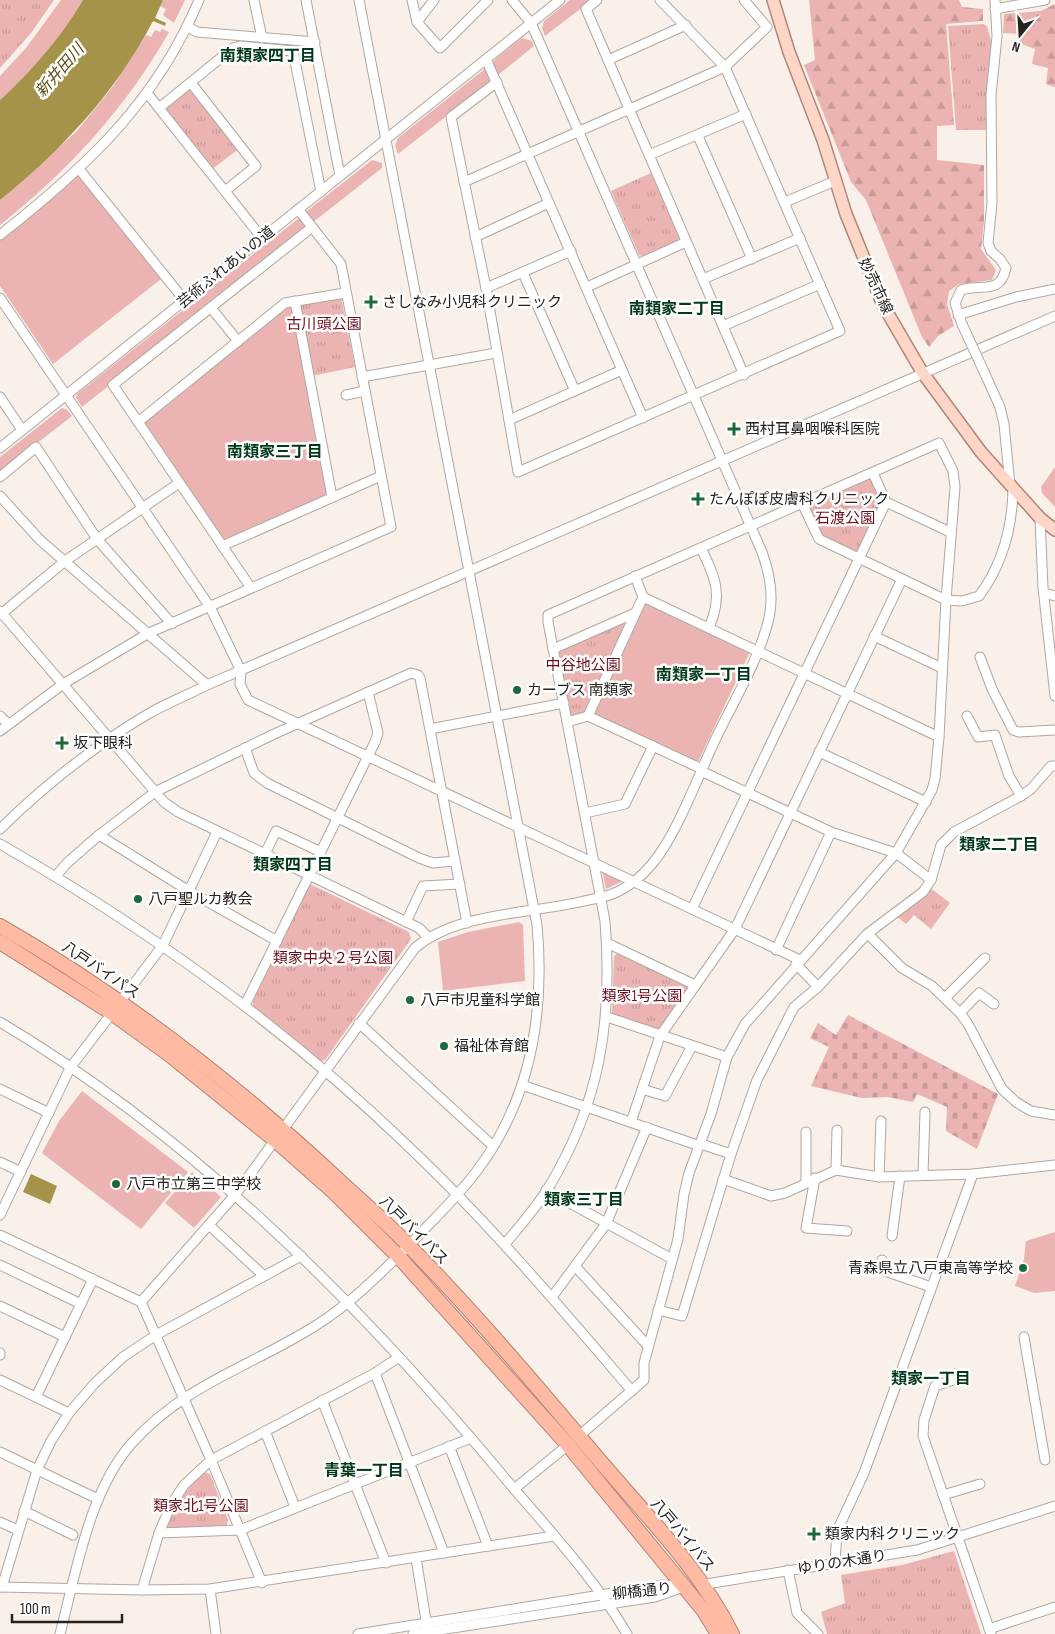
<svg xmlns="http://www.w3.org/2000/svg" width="1055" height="1634" viewBox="0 0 1055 1634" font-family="'Sofia Sans Condensed','Noto Sans JP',sans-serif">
<defs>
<pattern id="forest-firs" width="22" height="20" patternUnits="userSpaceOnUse" patternTransform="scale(1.25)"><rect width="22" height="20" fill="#ebb4b3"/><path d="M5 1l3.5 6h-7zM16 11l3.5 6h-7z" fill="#c99a9a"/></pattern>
<pattern id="cemetery-stones" width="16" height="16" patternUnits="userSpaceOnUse" patternTransform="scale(1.25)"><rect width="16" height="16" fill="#ebb4b3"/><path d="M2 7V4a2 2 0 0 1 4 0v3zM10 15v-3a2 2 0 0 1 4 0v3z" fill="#c99a9a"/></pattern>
<pattern id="park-tufts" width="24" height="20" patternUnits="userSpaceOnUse" patternTransform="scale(1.25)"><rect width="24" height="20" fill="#ebb4b3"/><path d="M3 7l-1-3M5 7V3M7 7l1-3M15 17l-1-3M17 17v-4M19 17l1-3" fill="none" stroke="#c99a9a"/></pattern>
</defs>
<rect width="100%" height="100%" fill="#f9f0ea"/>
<g fill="#ebb4b3">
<path d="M61,0h22c-22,37 -51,71 -83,100v-24l26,-28z"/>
<polygon points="163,0 185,0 174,23 163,15 166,9 160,6"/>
<polygon points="570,0 592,0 545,36 542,28 544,21"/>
<path d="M162,29l7,3 -1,2c-44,76 -99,136 -168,191v-25l77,-69 36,-45 33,-51 5,2 4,-7 5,2z"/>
<polygon points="522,38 532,41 534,46 498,75 493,64 494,60"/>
<polygon points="486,68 492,79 490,82 398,154 395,146 398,138"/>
<polygon points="372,160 382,163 382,168 312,223 305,215 307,211"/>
<polygon points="76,175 80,176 161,279 53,364 0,286 0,239"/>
<polygon points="299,218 306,226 305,230 82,407 76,398 77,394"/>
<polygon points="288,306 292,307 328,493 326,496 224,541 143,424"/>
<polygon points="62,408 66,409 72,416 0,472 0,457"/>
<polygon points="1055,467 1055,507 1042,493 1041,487"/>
<polygon points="645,601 750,652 697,764 592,714"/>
<polygon points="602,870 623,881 606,889"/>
<polygon points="519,922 523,925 525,981 443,991 438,942 468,932"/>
<polygon points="82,1091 188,1172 141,1229 42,1153 59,1121"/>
<polygon points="192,1172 221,1197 194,1228 165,1203"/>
<polygon points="1055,1232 1055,1291 1034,1293 1015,1286 1024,1259 1026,1241"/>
</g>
<g fill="url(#forest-firs)">
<polygon points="809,0 959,0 962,7 983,9 983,21 946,24 954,125 937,126 937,160 984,165 984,222 981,249 996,270 992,280 959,284 949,291 947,304 954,326 938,336 929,347 922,337 866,200 851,182 804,65 815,60"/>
<polygon points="1055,4 1055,87 1046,84 1048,68 1032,64 1035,49 1019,43 1022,34 1003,33 1004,14 1041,11"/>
</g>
<polygon fill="url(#cemetery-stones)" points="848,1015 998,1094 977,1149 946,1131 947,1107 917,1094 913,1102 888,1097 862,1098 811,1086 829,1047 810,1038 818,1023 836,1035"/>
<g fill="url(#park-tufts)">
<polygon points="0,0 54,0 31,33 0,68"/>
<polygon points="983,24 987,26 992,45 988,130 956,130 948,26"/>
<polygon points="190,86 240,148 211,170 162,109"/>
<polygon points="651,173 679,237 678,240 643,256 639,255 611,191"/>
<polygon points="341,297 355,367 312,376 298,307 300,303"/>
<polygon points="869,479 873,480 881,501 859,550 856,551 822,537 809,508 811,504"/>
<polygon points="623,623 627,626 586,713 573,717 570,715 559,653 561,650"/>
<polygon points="310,884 409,932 411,939 325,1060 320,1062 253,1007 253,1001"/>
<polygon points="929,887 950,903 931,929 914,915 906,924 895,915"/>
<polygon points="618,953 686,985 688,990 659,1030 655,1031 612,1015 614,956"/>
<path d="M204,1472l6,2 18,46 -2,7 -56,2 -4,-5c11,-20 21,-36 38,-52z"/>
<polygon points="954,1551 981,1634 827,1634 821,1612 845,1603 841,1575 902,1565"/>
</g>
<g fill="#a59349">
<path d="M83,0h80l-8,18 11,5 -1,3 -12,-5c-37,71 -91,129 -153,179v-100c32,-29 61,-63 83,-100z"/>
<polygon points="31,1174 57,1186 50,1204 23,1192"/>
</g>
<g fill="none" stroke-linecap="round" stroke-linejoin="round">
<defs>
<g id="minor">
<polyline points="254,0 262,38"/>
<polyline points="306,0 340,176"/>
<polyline points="412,0 417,22 440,48 488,0"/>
<polyline points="597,0 586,9 744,375"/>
<polyline points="995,9 1045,0"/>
<polyline points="417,22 434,0"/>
<polyline points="188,27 197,32 315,42"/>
<polyline points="486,59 643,418"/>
<polyline points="608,60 686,25"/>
<polyline points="497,82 451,117 486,288 518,472 840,331 725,67 660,0"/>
<polyline points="191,83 256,166 225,191"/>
<polyline points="147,93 262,238"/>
<polyline points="159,108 233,48 240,46 293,51 321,192"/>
<polyline points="698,136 752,259"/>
<polyline points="649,155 746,114"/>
<polyline points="79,169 185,301"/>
<polyline points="464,182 725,67 767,27 744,0"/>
<polyline points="785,202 835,181"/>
<path d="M0,235c86,-68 156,-132 199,-235"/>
<polyline points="475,237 549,203"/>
<polyline points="523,273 575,391"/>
<polyline points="703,279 800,238"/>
<polyline points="587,287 686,242"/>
<polyline points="486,288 571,251"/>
<polyline points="0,298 210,607 241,671 240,684 248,700 800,960"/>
<polyline points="295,301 332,497"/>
<polyline points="211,308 238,341"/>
<polyline points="958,315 1016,297 1055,289"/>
<path d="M962,324l-7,-21 6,-13c19,-7 39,6 45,-22l-6,-9 -9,-8 -3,-8 4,-40 -1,-108 6,-59 -2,-36"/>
<polyline points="723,326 820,284"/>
<polyline points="985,374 1000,407 1004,424 1010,485"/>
<polyline points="362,377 496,353"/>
<polyline points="346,395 365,391"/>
<polyline points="0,397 22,430"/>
<polyline points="509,420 622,370"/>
<polyline points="138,422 285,303 345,293"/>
<polyline points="0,448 560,0"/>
<polyline points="873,473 886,502 950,532"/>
<polyline points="0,477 36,447 97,539 172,624"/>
<polyline points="0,496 40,540 207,685"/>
<path d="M802,503l17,36 127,61 16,1 17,-5c24,-32 33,-67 34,-106"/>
<polyline points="1040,518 1043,588 1055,696"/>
<polyline points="222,546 381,476"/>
<path d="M701,548c15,31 22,47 8,80"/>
<polyline points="635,576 643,597"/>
<polyline points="251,588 113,385 311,228"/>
<polyline points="1044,593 1055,596"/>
<polyline points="0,611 164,802 178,812 419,928 428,937"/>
<polyline points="0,615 65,561 179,483"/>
<polyline points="874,636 942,668"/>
<polyline points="553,649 635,613"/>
<polyline points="980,657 992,689 1013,730 1019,732 1055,730"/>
<polyline points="0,716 8,724"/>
<polyline points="967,716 978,737 995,735 1009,776 1021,796"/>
<polyline points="567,722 588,716"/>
<polyline points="430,729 564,703"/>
<polyline points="0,731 63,684 149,633 391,527 341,264 298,209"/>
<polyline points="245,748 254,773 267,783 419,858 433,863 455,861"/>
<polyline points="819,752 926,802"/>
<polyline points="702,769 588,716 643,597 939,737"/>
<polyline points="701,771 831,832 896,853 931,880"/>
<polyline points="585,813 625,804 653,746"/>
<path d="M0,829c45,-44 94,-83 148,-115 19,-11 40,-19 59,-29l848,-369"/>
<polyline points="99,835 189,891 277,941"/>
<path d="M0,844c148,85 287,185 410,304 80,76 151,160 222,243"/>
<polyline points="265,854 276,831 321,852"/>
<polyline points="56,876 67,863 99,835 155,792 272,735 411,673 418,675 420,678 467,923"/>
<polyline points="692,909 886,502"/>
<polyline points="406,922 423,886 460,884"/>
<polyline points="872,938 902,968 932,986 960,1013 968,1024 1002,1089 1016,1102 1031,1111 1055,1115"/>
<polyline points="607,943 695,985"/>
<polyline points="776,950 831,832"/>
<polyline points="796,964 818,987"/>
<polyline points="945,998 985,958"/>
<polyline points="120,1002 163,945 217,832"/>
<polyline points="245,1005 375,742 378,733 368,692"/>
<polyline points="960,1013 979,993 994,1004"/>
<polyline points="607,1017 727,1057"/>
<path d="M0,1022c196,117 359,281 504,455 43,51 90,100 123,157"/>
<polyline points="359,1023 493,1146"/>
<polyline points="522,1085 700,1146"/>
<polyline points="0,1089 49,1113"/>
<polyline points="642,1089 665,1096 692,1046"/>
<polyline points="631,1122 660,1036 735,929 902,579"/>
<path d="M284,1128l131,-180c42,-36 116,-34 169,-47 11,-2 23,-4 33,-9 13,-6 26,-17 35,-28 26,-31 47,-91 65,-128 18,-37 43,-79 52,-118 5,-23 1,-44 -7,-66l-223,-511 -8,-18 -19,-23"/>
<polyline points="806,1132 806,1181"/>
<polyline points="701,1144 731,1154"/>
<polyline points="0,1162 21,1172"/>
<polyline points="836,1170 837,1130"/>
<polyline points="923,1175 925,1112"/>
<polyline points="879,1177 881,1121"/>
<polyline points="815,1178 806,1228 847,1231"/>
<polyline points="723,1179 771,1196 785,1193 836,1170 879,1177 973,1174 1055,1165"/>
<polyline points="546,1190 672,1259"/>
<polyline points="0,1215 70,1068 112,1013"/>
<polyline points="209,1225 264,1276"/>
<polyline points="0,1235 141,1302 211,1460 262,1583"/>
<polyline points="892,1236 900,1176"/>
<path d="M505,1244c14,-17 30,-35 42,-54 53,-86 66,-169 58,-269l-57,-299v-7l391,-172 14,28 2,16 -9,113 -7,137 -4,42 -3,11 -36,63 -151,171 -18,33 -16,57 -22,59 -5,21 -6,45 -34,124v17l-65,56"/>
<polyline points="882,1260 885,1271 931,1287"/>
<polyline points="0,1265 81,1304"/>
<polyline points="575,1266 648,1346"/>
<polyline points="552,1297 606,1224 647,1127"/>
<polyline points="141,1302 235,1195 275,1140"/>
<polyline points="0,1306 65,1337"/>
<polyline points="658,1310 682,1316 731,1154 757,1080 794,1007 818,987 867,934 923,892 931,880 941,845 954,832 1021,796 1031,789 1051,766 1055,766"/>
<polyline points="1024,1337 1045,1460"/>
<polyline points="0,1353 0,1355"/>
<polyline points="375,1373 444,1553"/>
<polyline points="956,1374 953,1380 935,1386 924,1420 923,1436 991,1634"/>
<polyline points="0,1380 69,1413"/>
<polyline points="36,1397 93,1279"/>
<polyline points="322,1400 386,1563"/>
<polyline points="265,1431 295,1507"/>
<polyline points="449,1446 488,1546"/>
<polyline points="0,1452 98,1499"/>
<polyline points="514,1489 568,1445"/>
<polyline points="943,1495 980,1484"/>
<polyline points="24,1511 73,1535"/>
<polyline points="0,1522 18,1530"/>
<polyline points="159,1533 240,1530 471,1438"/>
<polyline points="416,1558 427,1627"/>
<polyline points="835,1564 837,1531 864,1473 973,1174"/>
<polyline points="788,1570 797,1613 818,1634"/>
<polyline points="700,1585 917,1550 1055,1506"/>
<polyline points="0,1587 142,1590 210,1589 554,1536"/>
<polyline points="2,1587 37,1470 51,1441 69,1413 95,1383 123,1357 156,1335 301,1256"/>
<polyline points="210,1589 216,1634"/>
<polyline points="142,1590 159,1533 171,1505 184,1485 211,1460 375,1373 399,1357"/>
<polyline points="989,1629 1055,1607"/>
<path d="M60,1634c16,-61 29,-143 72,-191 53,-59 118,-76 183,-117 37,-23 69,-56 100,-87 21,-22 43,-43 61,-67 55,-72 69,-160 61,-247l-178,-925"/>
<polyline points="358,1634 663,1585 687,1587"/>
<polyline points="413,1634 655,1597 681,1588"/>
</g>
<polyline id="major" points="773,0 789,52 823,140 846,214 883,305 922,372 981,452 1040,518 1055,530"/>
<g id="highway">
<path d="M0,926c126,72 239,161 345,260 22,20 44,39 64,60 65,66 126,138 185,208 48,57 105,113 138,180"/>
<polyline points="0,942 112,1013 170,1055 275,1140 335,1193 398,1256 568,1445 704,1611 718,1634"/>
</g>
</defs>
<use href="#minor" stroke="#afa7a1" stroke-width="11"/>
<use href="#major" stroke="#b28575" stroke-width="14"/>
<use href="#highway" stroke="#b28575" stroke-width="16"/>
<use href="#minor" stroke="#fff" stroke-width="9"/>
<use href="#major" stroke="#fed6c8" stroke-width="11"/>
<use href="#highway" stroke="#febaa3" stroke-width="14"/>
<defs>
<polyline id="minor-bridge" points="962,324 985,374"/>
</defs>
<use href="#minor-bridge" stroke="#afa7a1" stroke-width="11" stroke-linecap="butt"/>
<use href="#minor-bridge" stroke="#fff" stroke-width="9"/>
</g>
<g fill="#1b6a3a" stroke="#fff" stroke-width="2">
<path d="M368.5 294.5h5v5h5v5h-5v5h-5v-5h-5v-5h5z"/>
<path d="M731.5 421.5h5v5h5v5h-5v5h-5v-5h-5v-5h5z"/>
<path d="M695.5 491.5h5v5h5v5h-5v5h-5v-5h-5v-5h5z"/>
<circle cx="517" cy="690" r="5"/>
<path d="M59.5 735.5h5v5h5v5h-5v5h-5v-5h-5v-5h5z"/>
<circle cx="138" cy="899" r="5"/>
<circle cx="410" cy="1000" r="5"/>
<circle cx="444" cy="1046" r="5"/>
<circle cx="116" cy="1184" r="5"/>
<circle cx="1023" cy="1268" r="5"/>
<path d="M811.5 1526.5h5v5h5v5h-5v5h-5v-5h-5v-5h5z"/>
</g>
<g text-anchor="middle" stroke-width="5" stroke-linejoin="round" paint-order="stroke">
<g font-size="15" fill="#252220" stroke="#fff">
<text transform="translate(226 267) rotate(-39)" y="5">芸術ふれあいの道</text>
<text transform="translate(876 286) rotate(65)" y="5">妙売市線</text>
<text transform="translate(101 970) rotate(34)" y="5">八戸バイパス</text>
<text transform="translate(414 1230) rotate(45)" y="5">八戸バイパス</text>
<text transform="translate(683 1535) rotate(50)" y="5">八戸バイパス</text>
<text transform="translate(842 1562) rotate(-9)" y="5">ゆりの木通り</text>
<text transform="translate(642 1591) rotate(-6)" y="5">柳橋通り</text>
</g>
<g font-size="15" fill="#252220" stroke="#fff" text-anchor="start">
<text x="382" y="307">さしなみ小児科クリニック</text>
<text x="745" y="434">西村耳鼻咽喉科医院</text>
<text x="709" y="504">たんぽぽ皮膚科クリニック</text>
<text x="527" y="695">カーブス 南類家</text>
<text x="73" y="748">坂下眼科</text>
<text x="148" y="904">八戸聖ルカ教会</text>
<text x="420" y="1005">八戸市児童科学館</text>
<text x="454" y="1051">福祉体育館</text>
<text x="126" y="1189">八戸市立第三中学校</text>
<text x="1013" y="1273" text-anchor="end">青森県立八戸東高等学校</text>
<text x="825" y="1539">類家内科クリニック</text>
</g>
<g font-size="15" fill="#6d0d1b" stroke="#fff">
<text x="324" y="329">古川頭公園</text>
<text x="845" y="523">石渡公園</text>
<text x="583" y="670">中谷地公園</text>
<text x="333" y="963">類家中央２号公園</text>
<text x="642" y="1001">類家1号公園</text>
<text x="201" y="1511">類家北1号公園</text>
</g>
<g font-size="16" font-weight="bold" fill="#003a1a" stroke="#fff">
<text x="268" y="61">南類家四丁目</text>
<text x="677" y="314">南類家二丁目</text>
<text x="275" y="457">南類家三丁目</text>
<text x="704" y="680">南類家一丁目</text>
<text x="999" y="850">類家二丁目</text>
<text x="293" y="870">類家四丁目</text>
<text x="584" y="1205">類家三丁目</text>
<text x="931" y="1384">類家一丁目</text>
<text x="364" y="1476">青葉一丁目</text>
</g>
<g font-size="16" font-style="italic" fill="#5c4e15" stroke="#fff">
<text transform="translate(59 70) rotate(-49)" y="6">新井田川</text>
</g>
</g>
<g transform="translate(1020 35) rotate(198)" stroke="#ffffff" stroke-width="4" paint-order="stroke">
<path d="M0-4L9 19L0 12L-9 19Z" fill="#252220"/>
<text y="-8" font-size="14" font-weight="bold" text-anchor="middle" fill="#252220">N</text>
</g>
<path d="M12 1614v8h110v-8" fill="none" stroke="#252220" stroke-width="2.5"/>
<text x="20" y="1614" font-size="15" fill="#252220" stroke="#ffffff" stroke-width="4" paint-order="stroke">100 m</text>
</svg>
